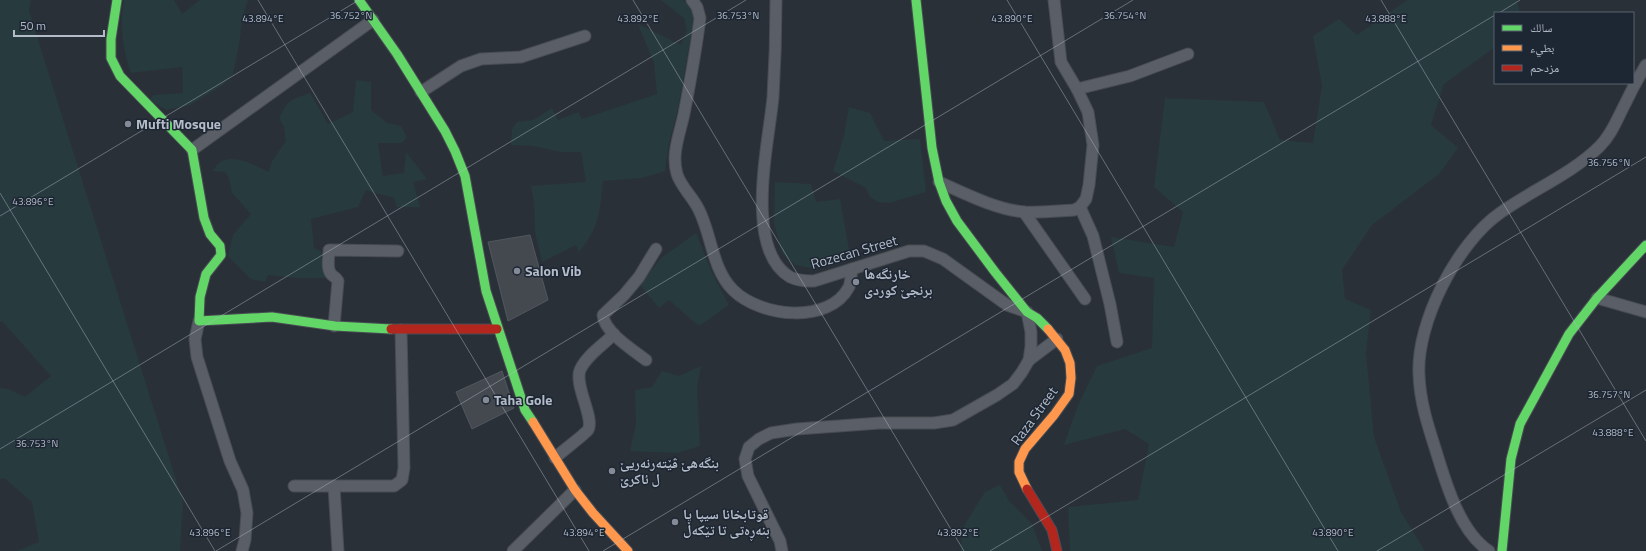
<svg xmlns="http://www.w3.org/2000/svg" width="1646" height="551" viewBox="0 0 1646 551" font-family="'Titillium Web','Noto Naskh Arabic',sans-serif">
<rect width="100%" height="100%" fill="#2a3038"/>
<g fill="#273a3e">
<polygon points="0,0 31,0 29,11 183,502 180,551 17,551 39,542 32,502 4,478 0,479 0,388 8,389 25,397 51,376 2,321 0,322"/>
<path d="M124,0h50l8,14 18,-14h48l-6,18 -2,21 -7,35 -10,11 -33,20 -24,5 -16,-10 3,-5 30,-2 -1,-26 -51,6c-8,-24 -12,-48 -7,-73z"/>
<path d="M661,0h22l7,6 4,12 -16,91 -9,34 -4,28 -23,7 -39,3c-3,30 -4,47 -24,71l-3,-7 -34,17 -7,-30 -1,-30 -3,-16 55,-4 -5,-30h-20l-28,-6 -22,-1 1,-16 5,-7 16,-2 19,-12 6,12 20,-8 4,7 75,-25 -3,-31 -16,-39 43,21 6,-15 -3,-12z"/>
<polygon points="1407,0 1517,0 1520,13 1495,13 1495,47 1444,84 1431,125 1458,148 1439,174 1372,225 1342,270 1345,299 1371,310 1366,352 1374,437 1401,512 1425,551 1070,551 1068,507 1138,500 1149,444 1125,429 1064,445 1078,405 1097,366 1152,348 1154,278 1119,273 1111,237 1174,247 1183,212 1154,187 1165,98 1264,102 1280,140 1313,143 1322,86 1313,36 1339,19 1357,35"/>
<path d="M356,80l15,2v28l16,13 14,3 6,12 -6,5h-23l5,33 21,-3 2,-21 21,27 -14,3 7,25h-23l-3,-9 -28,-8 -8,17 -47,12 3,29 7,3 1,7 4,2 -1,18h-29l-28,-3 -3,7 -14,-3 -23,-23 5,-21 18,-21 -19,-21 -3,-15 -4,-6 -12,-1c11,-23 39,-7 56,1l3,-11 14,-20 -2,-14 -5,-9c9,-19 13,-19 31,-25l18,31 25,-12z"/>
<polygon points="849,107 870,113 884,141 920,139 926,192 889,203 878,202 870,197 866,188 833,171 844,136"/>
<polygon points="775,182 811,184 816,202 840,199 850,255 811,268 795,265 782,252 774,223"/>
<polygon points="696,233 713,275 729,305 699,326 669,300 659,308 640,285 661,258"/>
<polygon points="701,366 697,388 700,446 677,453 630,451 636,423 635,390 652,387 662,371 679,376"/>
<polygon points="1000,485 1009,501 1032,524 1042,551 961,551 962,529 985,492"/>
</g>
<g fill="#444950" stroke="#52575f">
<polygon points="530,235 548,300 508,321 488,242"/>
<polygon points="502,371 514,408 472,429 456,392"/>
</g>
<g fill="none" stroke-linecap="round" stroke-linejoin="round">
<defs>
<g id="street">
<path d="M692,0l5,7 3,11c-4,32 -10,65 -16,96 -4,19 -13,40 -7,60 4,13 16,23 22,36 13,26 13,59 34,80 27,27 96,35 116,-3 2,-5 2,-13 3,-18"/>
<path d="M776,0c0,32 -1,65 -3,97 -4,45 -30,152 17,180 8,4 16,4 24,4l95,-30h15l19,8 64,46 20,7 4,20v14l-2,14 -7,12 -9,12 -16,11 -44,25 -19,3h-54l-83,6 -26,4 -12,6 -10,8 -4,12 3,17 32,65 2,10"/>
<polyline points="1077,89 1130,76 1188,54"/>
<polyline points="421,92 461,66 481,59 521,57 585,36"/>
<polyline points="192,150 373,20"/>
<path d="M939,182c27,12 56,27 85,30 17,1 34,-1 50,-2l6,-3 6,-8 3,-14 4,-40 -5,-33 -11,-23 -16,-27 -7,-62"/>
<polyline points="1080,207 1093,236 1110,304 1117,342"/>
<polyline points="1024,212 1085,299"/>
<polyline points="1597,298 1646,312"/>
<polyline points="199,321 195,339 197,357 230,461 243,490 247,513 245,540 242,551"/>
<path d="M334,326l4,-45c-2,-4 -3,-3 -6,-6 -6,-5 -3,-18 -3,-25l69,1"/>
<path d="M646,360c-13,-10 -42,-28 -43,-45l21,-20 15,-18 17,-28"/>
<polyline points="1029,360 1057,339"/>
<path d="M555,458c6,-6 29,-23 33,-28 7,-12 -14,-44 -8,-60 6,-14 23,-25 34,-36"/>
<polyline points="294,486 394,486 402,480 404,468 401,330"/>
<polyline points="334,486 338,551"/>
<polyline points="513,551 575,490"/>
<path d="M1489,551c-29,-19 -43,-67 -53,-100 -8,-25 -16,-49 -17,-76 -3,-52 38,-132 81,-162 32,-23 72,-39 100,-67 12,-12 17,-27 25,-42 6,-13 13,-26 21,-39"/>
</g>
<g id="fast">
<polyline points="117,0 111,39 111,58 120,76 192,150 204,218 210,234 220,246 221,255 206,274 200,297 199,321 272,317 335,326 391,329"/>
<polyline points="359,0 397,54 445,131 455,151 465,176 486,291 525,410 533,422"/>
<polyline points="916,0 932,148 939,182 946,201 957,221 995,272 1027,312 1037,318 1048,329"/>
<polyline points="1502,551 1511,459 1520,424 1569,334 1597,298 1646,245"/>
</g>
<g id="slow">
<polyline points="533,422 575,490 593,513 628,551"/>
<polyline points="1027,489 1019,472 1019,462 1025,449 1054,415 1069,394 1071,378 1070,363 1065,350 1048,329"/>
</g>
<g id="jam">
<polyline points="391,329 497,329"/>
<polyline points="1027,489 1052,530 1057,551"/>
</g>
</defs>
<use href="#street" stroke="#484c53" stroke-width="13"/>
<use href="#fast" stroke="#484c53" stroke-width="11"/>
<use href="#slow" stroke="#484c53" stroke-width="11"/>
<use href="#jam" stroke="#484c53" stroke-width="11"/>
<use href="#street" stroke="#5a5e66" stroke-width="11"/>
<use href="#fast" stroke="#63d668" stroke-width="9"/>
<use href="#slow" stroke="#ff974d" stroke-width="9"/>
<use href="#jam" stroke="#b3261e" stroke-width="9"/>
</g>
<path fill="none" stroke="#b4bcc9" stroke-width="1" stroke-opacity="0.45" d="M258,0l331,551M633,0l331,551M1007,0l331,551M1381,0l265,441M1499,13l21,-13M0,193l215,358M0,216l359,-216M0,449l746,-449M216,551l917,-551M603,551l892,-536M990,551l656,-394M1377,551l269,-161"/>
<g fill="#848b96" stroke="#1d2633" stroke-width="1.5">
<circle cx="128" cy="124" r="4"/>
<circle cx="517" cy="271" r="4"/>
<circle cx="856" cy="282" r="4"/>
<circle cx="486" cy="400" r="4"/>
<circle cx="612" cy="471" r="4"/>
<circle cx="675" cy="522" r="4"/>
</g>
<g text-anchor="middle" stroke-width="3" stroke-linejoin="round" paint-order="stroke">
<g font-size="14" font-weight="bold" fill="#b4bcc9" stroke="#1d2633" text-anchor="start">
<text x="136" y="129">Mufti Mosque</text>
<text x="525" y="276">Salon Vib</text>
<text x="864" y="279">خارنگەها<tspan x="864" dy="16">برنجێ کوردی</tspan></text>
<text x="494" y="405">Taha Gole</text>
<text x="620" y="468">بنگەهێ ڤێتەرنەریێ<tspan x="620" dy="16">ل ئاکرێ</tspan></text>
<text x="683" y="519">قوتابخانا سیپا یا<tspan x="683" dy="16">بنەڕەتی تا تێکەڵ</tspan></text>
</g>
<g font-size="14" fill="#b4bcc9" stroke="#1d2633">
<text transform="translate(854 252) rotate(-16)" y="5">Rozecan Street</text>
<text transform="translate(1034 416) rotate(-54)" y="5">Raza Street</text>
</g>
</g>
<g font-size="10" text-anchor="middle" fill="#b4bcc9" stroke="#1d2633" stroke-width="3" stroke-linejoin="round" paint-order="stroke">
<text x="351" y="19">36.752°N</text>
<text x="738" y="19">36.753°N</text>
<text x="1125" y="19">36.754°N</text>
<text x="1386" y="22">43.888°E</text>
<text x="638" y="22">43.892°E</text>
<text x="1012" y="22">43.890°E</text>
<text x="263" y="22">43.894°E</text>
<text x="1609" y="166">36.756°N</text>
<text x="33" y="205">43.896°E</text>
<text x="1609" y="398">36.757°N</text>
<text x="1613" y="436">43.888°E</text>
<text x="37" y="447">36.753°N</text>
<text x="210" y="536">43.896°E</text>
<text x="584" y="536">43.894°E</text>
<text x="958" y="536">43.892°E</text>
<text x="1333" y="536">43.890°E</text>
</g>
<rect x="1494" y="12" width="140" height="72" fill="#1d2633" stroke="#59626f"/>
<rect x="1502" y="25" width="20" height="6" fill="#63d668" stroke="#59626f"/>
<text x="1530" y="32" font-size="12" fill="#b4bcc9">سالك</text>
<rect x="1502" y="45" width="20" height="6" fill="#ff974d" stroke="#59626f"/>
<text x="1530" y="52" font-size="12" fill="#b4bcc9">بطيء</text>
<rect x="1502" y="65" width="20" height="6" fill="#b3261e" stroke="#59626f"/>
<text x="1530" y="72" font-size="12" fill="#b4bcc9">مزدحم</text>
<path d="M14 30v6h90v-6" fill="none" stroke="#b4bcc9" stroke-width="2"/>
<text x="20" y="30" font-size="12" fill="#b4bcc9" stroke="#1d2633" stroke-width="3" paint-order="stroke">50 m</text>
</svg>
